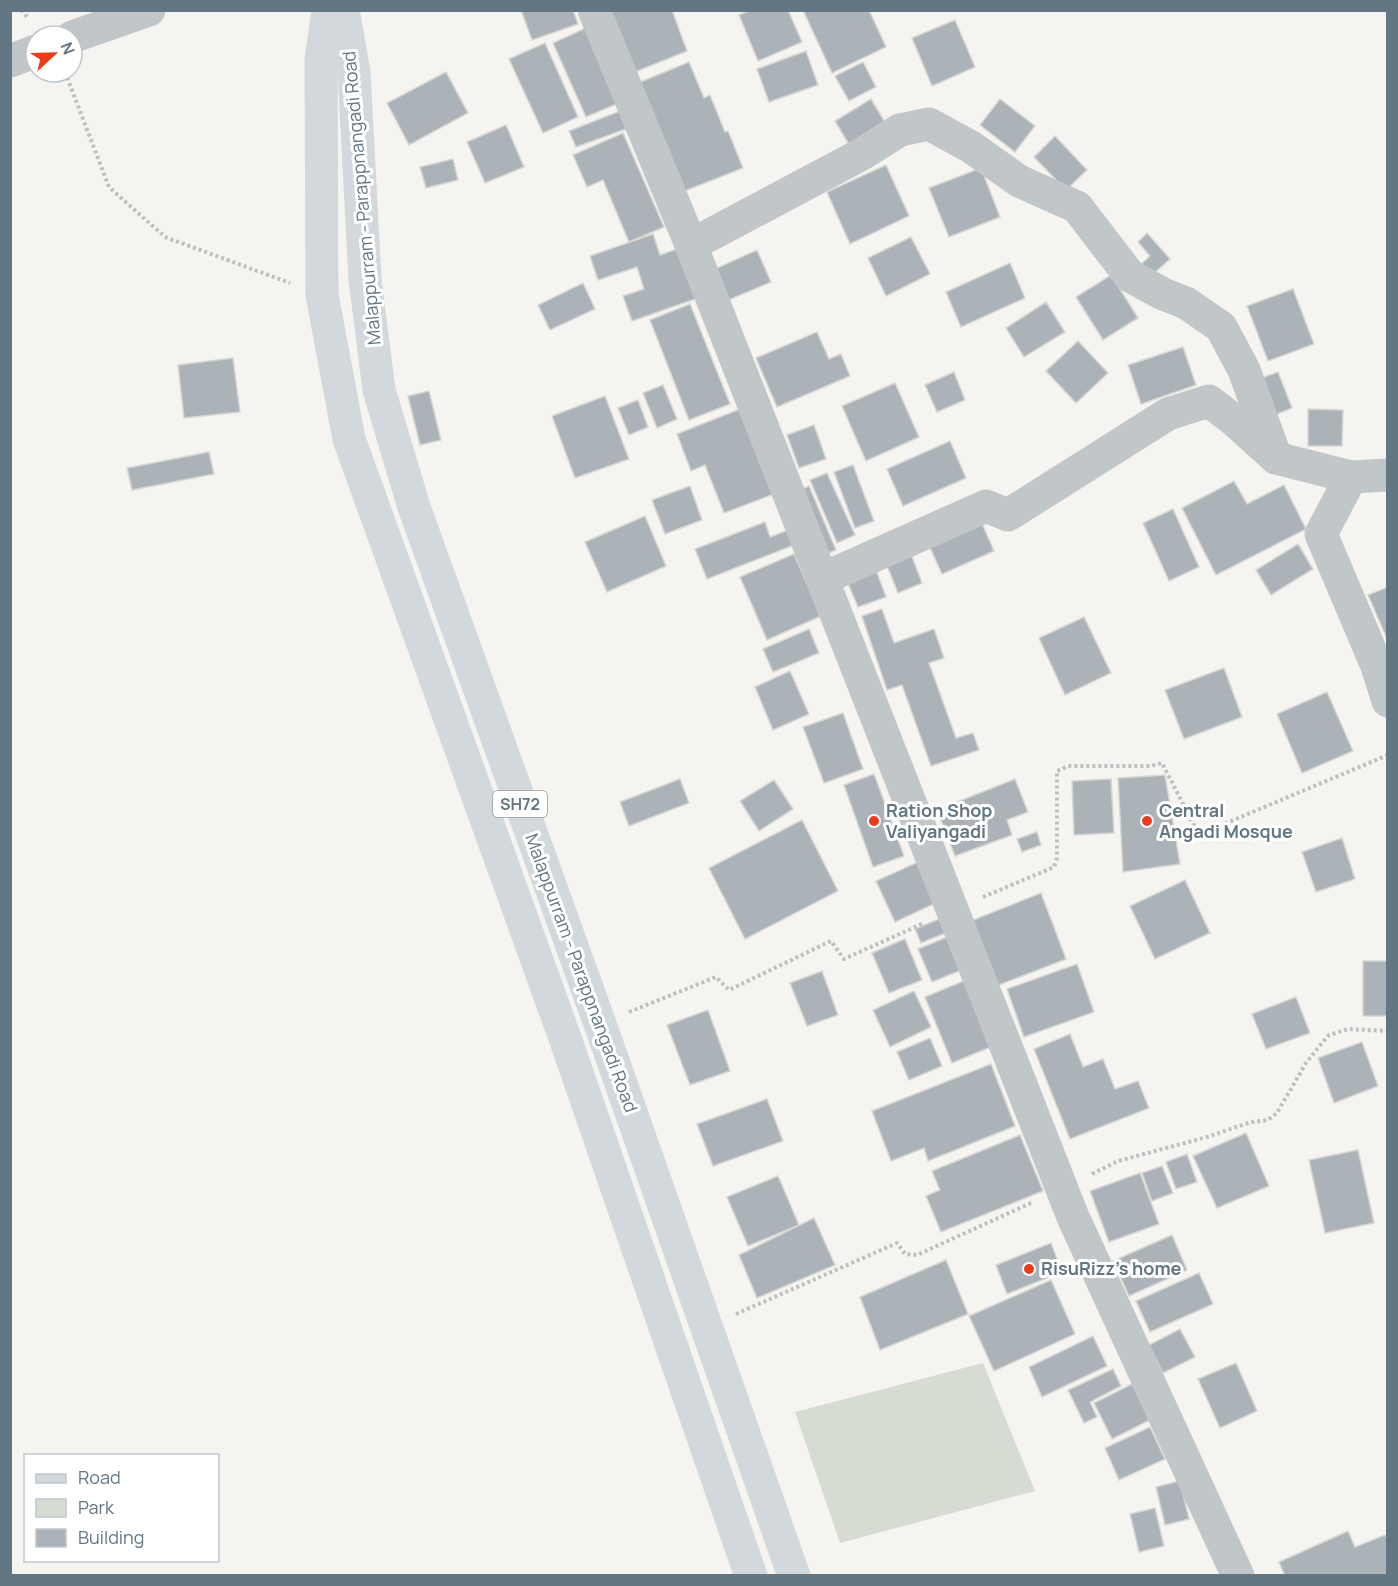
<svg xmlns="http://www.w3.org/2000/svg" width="1398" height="1586" viewBox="0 0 1398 1586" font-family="Manrope,sans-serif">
<rect width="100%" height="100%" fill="#f5f4f0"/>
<polygon fill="#d6dcd1" points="983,1363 1035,1491 840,1543 795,1412"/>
<g fill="#abb3b8" stroke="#d6d6d3" stroke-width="1.5">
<polygon points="521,10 573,10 578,24 532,40"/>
<polygon points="609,10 672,10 687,51 635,72"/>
<polygon points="751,10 788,10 802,42 758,61 739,15"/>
<polygon points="803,10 869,10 886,47 832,73"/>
<polygon points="955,20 975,67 932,86 912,38"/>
<polygon points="588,27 621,102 586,117 553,43"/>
<polygon points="545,43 578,117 543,133 509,59"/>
<polygon points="806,51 818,85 769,102 757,69"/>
<polygon points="689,62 704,98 710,95 725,132 728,131 743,168 682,192 638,83"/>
<polygon points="863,62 876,87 849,101 835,76"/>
<polygon points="446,72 468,113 409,145 387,103"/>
<polygon points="871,99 890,131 854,153 835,121"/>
<polygon points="1000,99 1035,126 1015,152 980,125"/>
<polygon points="620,111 626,129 576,147 569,131"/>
<polygon points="506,125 524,167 485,183 467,142"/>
<polygon points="623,133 664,227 629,242 603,180 587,187 573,155"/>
<polygon points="1055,136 1087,170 1066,190 1034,157"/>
<polygon points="453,159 458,180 426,188 420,167"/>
<polygon points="886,165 909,216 850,244 827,192"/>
<polygon points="981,168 1000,217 949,237 929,188"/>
<polygon points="1147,233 1170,259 1143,283 1133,272 1150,256 1138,242"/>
<polygon points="653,234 660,255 680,248 698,298 632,321 623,296 644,289 637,267 598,280 590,256"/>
<polygon points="911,237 930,274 886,296 868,258"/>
<polygon points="757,250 771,282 726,301 713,270"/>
<polygon points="1010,263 1025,298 961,327 946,292"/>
<polygon points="1111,275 1138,318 1103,340 1076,297"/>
<polygon points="583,283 595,309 550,330 538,305"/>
<polygon points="1293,289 1314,344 1268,361 1247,306"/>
<polygon points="1046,302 1065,332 1024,357 1006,328"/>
<polygon points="690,304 730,404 689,420 650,320"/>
<polygon points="817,332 829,359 841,354 850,376 777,407 756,358"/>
<polygon points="1078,341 1108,373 1076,403 1046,371"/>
<polygon points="1183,347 1196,385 1141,404 1128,365"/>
<polygon points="233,358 240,412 184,418 178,365"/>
<polygon points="954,372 965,400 937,412 925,385"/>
<polygon points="1278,372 1292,408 1267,418 1253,381"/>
<polygon points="895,383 919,437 866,461 842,406"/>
<polygon points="663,385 677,419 657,428 643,393"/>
<polygon points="429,391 441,440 420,445 408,396"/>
<polygon points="605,396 629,459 575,478 552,416"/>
<polygon points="638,400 648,427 629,435 618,408"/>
<polygon points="740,409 774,494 724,513 705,465 691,471 677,434"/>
<polygon points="1308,409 1343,410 1342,446 1308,446"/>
<polygon points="814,425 826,459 799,468 787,435"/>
<polygon points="950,441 966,478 903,506 887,469"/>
<polygon points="209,452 214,474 132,490 127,468"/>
<polygon points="853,465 874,521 855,528 834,472"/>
<polygon points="827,473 855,535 837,543 810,480"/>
<polygon points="1234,481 1247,504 1284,485 1306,529 1216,575 1182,508"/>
<polygon points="690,486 702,520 665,534 652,500"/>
<polygon points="809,486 836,550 818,557 791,494"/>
<polygon points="1173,509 1199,567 1169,581 1143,523"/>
<polygon points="645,516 666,566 607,592 585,542"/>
<polygon points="980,519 994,551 942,574 928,543"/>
<polygon points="765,522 770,537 788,530 794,545 707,579 695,549"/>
<polygon points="1298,544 1313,569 1271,595 1256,570"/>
<polygon points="794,554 821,616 767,640 740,577"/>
<polygon points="911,554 922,583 898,593 886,563"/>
<polygon points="876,570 886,597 858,607 847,581"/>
<polygon points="1388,587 1388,641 1368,595"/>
<polygon points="882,609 894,643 934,629 944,658 929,663 956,738 973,733 979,750 931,766 902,685 887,690 862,616"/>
<polygon points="1084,617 1111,673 1065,695 1039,638"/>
<polygon points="809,629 819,653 773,672 763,649"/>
<polygon points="1224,668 1242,717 1184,739 1165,690"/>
<polygon points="790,671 809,714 773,730 755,687"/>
<polygon points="1327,692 1353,751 1302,773 1277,714"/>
<polygon points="843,713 863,769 824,783 803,727"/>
<polygon points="874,774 904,856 873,867 844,785"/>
<polygon points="1165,775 1180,864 1123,872 1118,778"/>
<polygon points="680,779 689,803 629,826 620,802"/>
<polygon points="1015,779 1028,812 1007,820 1012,835 955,856 937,810"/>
<polygon points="1111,779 1114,833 1074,835 1072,781"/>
<polygon points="774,780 793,809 759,831 740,801"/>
<polygon points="802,820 838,891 745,939 709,868"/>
<polygon points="1037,832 1041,845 1022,852 1017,839"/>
<polygon points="1342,838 1355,879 1316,892 1302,852"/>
<polygon points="918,862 936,903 895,922 876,881"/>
<polygon points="1185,880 1210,933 1155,959 1130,906"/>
<polygon points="1041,893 1066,959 991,988 966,923"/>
<polygon points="944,917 950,931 921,943 915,929"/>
<polygon points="952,935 966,968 932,982 918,949"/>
<polygon points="905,939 922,980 889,993 872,953"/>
<rect x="1363" y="961" width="25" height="55"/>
<polygon points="1077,964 1094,1012 1024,1037 1007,989"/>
<polygon points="822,971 838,1015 807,1026 790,983"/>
<polygon points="966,980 993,1046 952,1063 925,997"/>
<polygon points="914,991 931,1027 890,1047 873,1010"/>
<polygon points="1296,997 1310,1033 1266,1049 1252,1014"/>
<polygon points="708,1010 730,1071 690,1085 667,1025"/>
<polygon points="1070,1034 1083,1067 1103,1059 1115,1089 1138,1081 1149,1108 1070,1139 1034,1049"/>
<polygon points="930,1038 942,1066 909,1080 897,1052"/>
<polygon points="1362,1042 1378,1086 1334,1103 1318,1058"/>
<polygon points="991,1064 1015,1126 928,1161 924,1148 891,1161 872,1111"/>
<polygon points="767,1099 783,1141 713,1166 697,1124"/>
<polygon points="1246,1133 1269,1186 1217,1208 1193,1156"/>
<polygon points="1020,1135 1043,1191 941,1232 926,1196 940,1190 932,1171"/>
<polygon points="1358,1150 1374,1223 1325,1233 1309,1160"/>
<polygon points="1187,1154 1197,1182 1176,1189 1166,1162"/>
<polygon points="1162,1166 1173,1193 1152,1201 1142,1173"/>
<polygon points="1140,1173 1159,1224 1109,1242 1090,1191"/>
<polygon points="778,1176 799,1225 748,1246 727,1197"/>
<polygon points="814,1218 835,1265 757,1298 739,1255"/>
<polygon points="1172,1235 1187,1270 1129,1296 1113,1261"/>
<polygon points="1051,1243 1062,1272 1007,1294 996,1265"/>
<polygon points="946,1260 968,1314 880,1350 860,1297"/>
<polygon points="1199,1273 1213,1304 1150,1332 1136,1301"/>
<polygon points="1051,1280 1075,1334 994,1371 969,1316"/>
<polygon points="1180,1329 1195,1357 1163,1373 1149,1345"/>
<polygon points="1093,1336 1107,1366 1042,1397 1029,1367"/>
<polygon points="1236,1363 1257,1411 1220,1428 1198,1379"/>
<polygon points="1113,1369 1121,1386 1090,1402 1097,1417 1084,1423 1068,1390"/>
<polygon points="1132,1384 1150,1420 1112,1439 1094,1403"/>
<polygon points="1150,1427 1165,1459 1119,1480 1105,1448"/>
<polygon points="1180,1481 1189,1519 1165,1525 1156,1487"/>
<polygon points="1155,1508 1164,1546 1139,1552 1130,1514"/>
<polygon points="1348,1531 1355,1547 1385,1535 1388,1541 1388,1576 1285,1576 1279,1562"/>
</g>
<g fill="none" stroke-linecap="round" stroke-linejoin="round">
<g stroke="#bdbfc1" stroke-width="4" stroke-dasharray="3 3" stroke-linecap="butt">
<polyline points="21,10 29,19"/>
<polyline points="65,72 109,187 165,237 290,283"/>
<polyline points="983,897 1054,867 1057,858 1057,771 1068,766 1151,766 1162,763 1196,829 1217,827 1388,755"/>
<polyline points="629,1012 716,977 729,990 831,941 844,959 924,923"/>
<polyline points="1092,1174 1118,1161 1207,1137 1251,1122 1268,1120 1277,1113 1306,1063 1322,1043 1329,1035 1348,1029 1388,1031"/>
<polyline points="736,1314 897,1243 905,1254 917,1255 1033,1202"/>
</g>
<g stroke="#c1c6c8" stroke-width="33">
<polyline points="594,10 691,245 1073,1217 1238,1576"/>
<polyline points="691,245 862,154 900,130 929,124 971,147 1019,181 1077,207 1130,276 1163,294 1186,303 1221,327 1244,370 1276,458"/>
<polyline points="1351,477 1321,534 1377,666 1388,701"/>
<polyline points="822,579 986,506 1008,515 1168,414 1209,401 1235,421 1276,458 1351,477 1388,475"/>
</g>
<g stroke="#c1c6c8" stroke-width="33">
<polyline points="72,37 149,10"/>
<polyline points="10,61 36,51"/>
</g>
<g stroke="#d2d8dc" stroke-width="33">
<polyline points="328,10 321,60 322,295 349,439 565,1038 751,1576"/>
<polyline points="343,10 354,72 365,279 379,390 414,507 600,1024 794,1576"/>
</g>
</g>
<g fill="#eb3c1a" stroke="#fff" stroke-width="2">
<circle cx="874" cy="821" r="6"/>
<circle cx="1147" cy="821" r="6"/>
<circle cx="1029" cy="1269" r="6"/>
</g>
<g text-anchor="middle" stroke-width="6" stroke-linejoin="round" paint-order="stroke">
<rect fill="#fff" stroke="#919fa8" stroke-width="1.5" x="493" y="791" width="54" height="26" rx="4.5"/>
<g font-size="16" font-weight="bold" fill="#627683">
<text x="520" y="810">SH72</text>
</g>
<g font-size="18" fill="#627683" stroke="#fff">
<text transform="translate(362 198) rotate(-95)" y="6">Malappurram - Parappnangadi Road</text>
<text transform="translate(581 973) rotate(70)" y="6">Malappurram - Parappnangadi Road</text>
</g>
<g font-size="18" font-weight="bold" fill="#627683" stroke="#fff" text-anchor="start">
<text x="886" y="817">Ration Shop<tspan x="886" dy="21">Valiyangadi</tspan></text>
<text x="1159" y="817">Central<tspan x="1159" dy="21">Angadi Mosque</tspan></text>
<text x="1041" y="1275">RisuRizz's home</text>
</g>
</g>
<rect width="1398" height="1586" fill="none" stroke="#627683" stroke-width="24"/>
<rect x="24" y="1454" width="195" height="108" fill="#ffffff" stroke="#c0c8cd" stroke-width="1.5"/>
<rect x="36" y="1474" width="30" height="9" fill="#d2d8dc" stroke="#c0c8cd" stroke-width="1.5"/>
<text x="78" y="1484" font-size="18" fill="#627683">Road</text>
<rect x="36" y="1499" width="30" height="18" fill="#d6dcd1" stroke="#c0c8cd" stroke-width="1.5"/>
<text x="78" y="1514" font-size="18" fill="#627683">Park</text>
<rect x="36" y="1529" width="30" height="18" fill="#abb3b8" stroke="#c0c8cd" stroke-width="1.5"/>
<text x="78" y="1544" font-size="18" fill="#627683">Building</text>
<g transform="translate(54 54) rotate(68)"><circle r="28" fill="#ffffff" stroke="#c0c8cd" stroke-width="1.5"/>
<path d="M0-4.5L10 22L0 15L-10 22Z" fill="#eb3c1a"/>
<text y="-9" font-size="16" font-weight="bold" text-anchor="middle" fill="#627683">N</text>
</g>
</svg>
